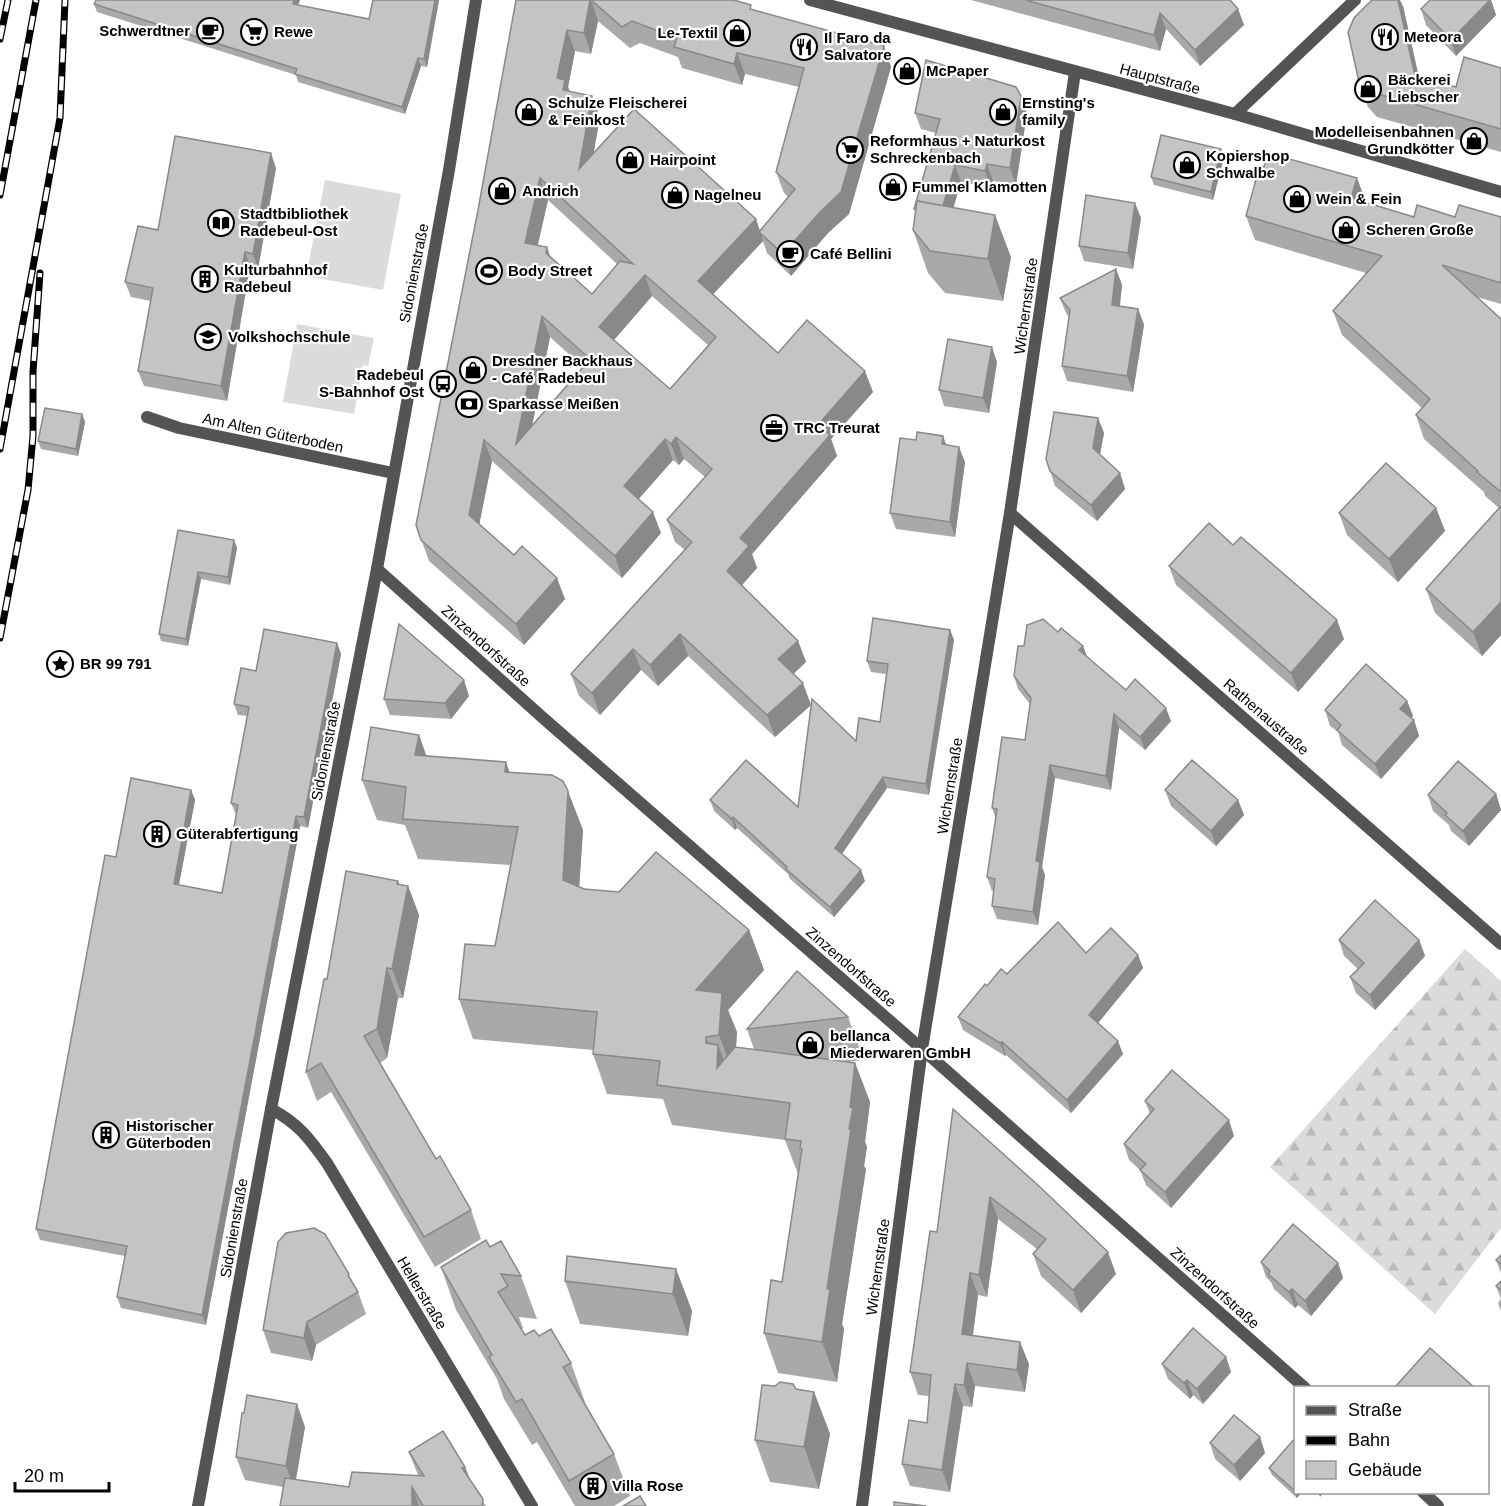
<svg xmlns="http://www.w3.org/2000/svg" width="1501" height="1506" viewBox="0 0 1501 1506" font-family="Helvetica,sans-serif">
<defs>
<pattern id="forest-firs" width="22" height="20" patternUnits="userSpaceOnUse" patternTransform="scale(1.5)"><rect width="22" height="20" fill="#dbdbdb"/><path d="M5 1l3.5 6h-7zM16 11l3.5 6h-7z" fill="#bababa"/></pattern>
</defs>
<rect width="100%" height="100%" fill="#fff"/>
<g fill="#dbdbdb">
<polygon points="325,180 401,194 383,290 306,276"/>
<polygon points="297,324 374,338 368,366 363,365 354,414 283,402"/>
</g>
<polygon fill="url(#forest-firs)" points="1465,949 1501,981 1501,1228 1435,1314 1270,1167"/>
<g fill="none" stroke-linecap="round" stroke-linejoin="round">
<g stroke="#545454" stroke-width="12">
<polyline points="810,0 1235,114 1501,192"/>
<polyline points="1235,114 1355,0"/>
<polyline points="147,417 179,428 393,473"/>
<polyline points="1010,513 1501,944"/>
<polyline points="377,569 542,717 922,1049 1305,1388"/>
<path d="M271,1109c27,14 38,29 56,54l205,343"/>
<polyline points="1423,1492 1438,1506"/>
<polyline points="198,1506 271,1109 377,569 449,170 476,0"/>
<polyline points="862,1506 922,1049 1010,513 1075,72"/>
</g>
<defs>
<g id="rail">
<polyline points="0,39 8,0"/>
<polyline points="0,195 36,0"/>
<polyline points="0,449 60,118 65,0"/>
<polyline points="0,638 28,490 33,436 33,372 40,273"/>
</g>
</defs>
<use href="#rail" stroke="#000" stroke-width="7"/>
<use href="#rail" stroke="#fff" stroke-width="4.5" stroke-dasharray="14" stroke-linecap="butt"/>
</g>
<g fill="#a9a9a9" fill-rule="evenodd">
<polygon points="439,0 427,67 421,66 405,114 298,82 296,75 97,12 94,4 298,5 369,19"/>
<path d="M516,0h218l19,10 131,36 7,21 -42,147 -21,19 -37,43 -24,-23 -4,-12 -50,53 65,59 95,39 -42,47 6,17 -85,98 5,14 -15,17 56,56 8,21 -13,12 18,31 -36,32 -87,-81 -30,30 -17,-16 -41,45 -21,-19 -8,-22 114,-124 -10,-8 -8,-22 38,-43 -21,-18 -5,6 -6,-5 -34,39 22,34 -39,45 -130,-117 -13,63 86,75 -41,46 -95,-84 -13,-36 62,-315zM598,21l32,27 10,-5 38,14 4,11 60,17 3,-11 54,13 -23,85 8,21 4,4 -28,34 -4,-12 -163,-66 7,-36 -31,-26 -1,-4 7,-36 16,3zM548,200l69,64 -25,30 -54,-49zM652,296l56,49 -38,44 -56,-49zM550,337l33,30 -51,59z"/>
<polygon points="971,0 1230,0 1238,9 1244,25 1200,66 1166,29 1160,51"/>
<polygon points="1491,0 1496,15 1456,56 1426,25 1421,9"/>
<polygon points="1403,6 1419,77 1456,87 1501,68 1501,152 1377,117 1368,107 1359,82"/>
<polygon points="915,113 1027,113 1016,185 993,181 991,188 961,182 953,207 1011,257 1003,301 945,293 928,273 913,230 916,213 914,209 936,133 921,129"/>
<polygon points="1224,157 1213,200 1154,185 1151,177"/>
<polygon points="276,168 258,269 250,267 227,401 144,386 138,371 151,301 131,297 125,282 158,230"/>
<polygon points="1262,173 1366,202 1414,217 1501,217 1501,304 1477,297 1501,318 1501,635 1482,656 1435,613 1426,589 1499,508 1485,496 1484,492 1424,439 1416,415 1422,408 1342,335 1333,311 1366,273 1255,240 1246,216"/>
<polygon points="1141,218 1133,269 1084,261 1079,246"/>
<polygon points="1116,269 1122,285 1120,306 1138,309 1144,325 1133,392 1067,381 1062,366 1069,317 1066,313 1060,298"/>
<polygon points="997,362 989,413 944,406 939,390"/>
<polygon points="82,414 85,422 78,456 41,449 38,441"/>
<polygon points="1098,418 1104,433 1100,455 1120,473 1125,489 1097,521 1055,486 1046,459"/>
<polygon points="943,436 946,444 965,462 955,537 896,529 890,513 916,440"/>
<polygon points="1436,508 1445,531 1398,582 1347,535 1339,513"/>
<polygon points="178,530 234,540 237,548 230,585 201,579 188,646 161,641 159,634"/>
<polygon points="1233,545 1344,639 1298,692 1176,585 1169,566"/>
<polygon points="950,630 954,640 929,795 887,788 842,854 865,881 834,917 790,879 788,874 737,828 735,830 714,811 710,800 798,807 880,722 886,674 871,672 867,661"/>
<polygon points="1058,632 1083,646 1087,657 1126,690 1171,721 1145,750 1119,728 1111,790 1055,778 1042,867 1045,875 1038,925 997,919 992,906 994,891 992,891 987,877 996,819 992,808 1025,740 1030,704 1018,689 1014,676 1024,646"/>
<polygon points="337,643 341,654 308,828 300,826 206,1325 121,1308 117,1297 125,1256 40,1240 36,1229 116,857 191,790 195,800 179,885 222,893 237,814 235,813 231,803 248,716 238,715 234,704 256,671"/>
<polygon points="469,696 451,719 390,715 384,699"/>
<polygon points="1407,701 1413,716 1411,718 1414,720 1419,736 1381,779 1342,745 1338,732 1330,726 1325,710"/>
<polygon points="419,735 426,756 506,762 509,772 583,830 579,887 749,930 764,970 728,1010 737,1032 736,1047 754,1049 747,1029 848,1017 864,1060 846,1062 855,1063 870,1102 865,1142 867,1147 864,1166 866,1169 842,1324 844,1329 837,1382 778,1373 764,1333 782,1282 798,1174 785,1140 672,1125 663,1099 607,1094 593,1054 593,1050 473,1039 459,999 495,946 511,865 418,859 405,825 377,820 362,780"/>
<polygon points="1165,790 1238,800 1244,815 1216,846 1171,806"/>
<polygon points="1496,794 1501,810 1469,846 1451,831 1449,825 1433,811 1428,795"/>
<polygon points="399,884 408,886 419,915 403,998 398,998 387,1058 380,1063 436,1159 471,1210 481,1239 435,1267 331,1092 317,1101 306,1072 327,979"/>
<polygon points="1339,940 1419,940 1425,956 1375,1010 1356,993 1350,977 1358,969 1344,956"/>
<polygon points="1086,953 1138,955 1143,968 1098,1023 1123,1054 1071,1113 1006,1055 1005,1056 963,1030 958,1017 987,986 1007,974"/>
<polygon points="1145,1101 1234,1136 1171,1208 1146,1185 1140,1170 1129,1160 1124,1144 1150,1114"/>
<polygon points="953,1109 1116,1274 1081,1313 1041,1276 1033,1254 1037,1249 998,1219 987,1297 978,1295 973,1335 1029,1364 1025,1392 975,1386 972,1407 963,1406 950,1492 910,1486 902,1464 927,1423 929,1396 918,1395 910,1372 937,1232"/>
<polygon points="490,1247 521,1276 537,1319 519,1317 523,1328 521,1329 525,1335 539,1336 571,1363 586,1405 614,1454 630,1496 614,1506 575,1506 537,1442 532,1445 504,1399 497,1379 456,1310 441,1267"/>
<polygon points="1501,1255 1501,1273 1496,1260"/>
<polygon points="1261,1262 1338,1263 1343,1278 1311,1316 1298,1305 1295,1308 1274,1289 1271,1282 1266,1277"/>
<polygon points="676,1269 692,1311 688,1336 580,1324 565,1281"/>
<polygon points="1501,1281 1501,1311 1498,1303 1501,1299 1496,1286"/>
<polygon points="352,1282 358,1292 366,1314 316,1345 312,1361 271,1353 263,1330"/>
<polygon points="1226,1357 1231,1372 1203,1404 1193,1395 1190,1399 1168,1379 1162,1364"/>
<polygon points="814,1392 830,1434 819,1489 770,1482 755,1440"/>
<polygon points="305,1427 296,1480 349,1487 418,1475 409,1452 465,1467 470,1479 486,1506 280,1506 283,1487 245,1480 236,1457"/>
<polygon points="1260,1437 1265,1453 1240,1481 1215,1459 1210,1443"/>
<polygon points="1296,1437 1296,1492 1302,1492 1297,1498 1272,1475 1269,1468"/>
</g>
<g fill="#898989">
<polygon points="294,0 300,0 296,12 293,4"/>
<polygon points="435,0 439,0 427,67 424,59"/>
<polygon points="591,0 598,21 591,54 584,33"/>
<polygon points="1398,0 1400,0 1403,6 1424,101 1415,76"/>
<polygon points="1491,0 1496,15 1456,56 1451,40"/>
<polygon points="1238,9 1244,25 1200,66 1195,50"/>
<polygon points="1160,13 1166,29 1160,51 1154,35"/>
<polygon points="567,30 575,51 568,87 573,101 571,112 557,78"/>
<polygon points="884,46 891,67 849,214 828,233 791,276 783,254"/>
<polygon points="737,53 745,74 742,85 734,64"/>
<polygon points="418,58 421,66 405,114 402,107"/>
<polygon points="592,96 600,117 587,191 579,169"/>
<polygon points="1021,96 1027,113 1016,185 1010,168"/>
<polygon points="1221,149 1224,157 1213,200 1211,192"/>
<polygon points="271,153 276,168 258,269 253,254"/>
<polygon points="987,164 993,181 991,188 985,171"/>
<polygon points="955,165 961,182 947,230 941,213"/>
<polygon points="540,178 548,200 533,264 525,243"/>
<polygon points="1357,178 1366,202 1360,222 1351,198"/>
<polygon points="1135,203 1141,218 1133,269 1128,253"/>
<polygon points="995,215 1011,257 1003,301 988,259"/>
<polygon points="756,219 763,241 706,302 698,281"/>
<polygon points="547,247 554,268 546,253"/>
<polygon points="245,252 250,267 227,401 221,386"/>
<polygon points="1116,269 1122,285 1118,321 1112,305"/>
<polygon points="645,275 652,296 607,348 599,327"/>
<polygon points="1138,309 1144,325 1133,392 1127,376"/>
<polygon points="542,316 550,337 524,465 516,444"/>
<polygon points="992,347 997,362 989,413 983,398"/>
<polygon points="865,371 873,392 831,439 837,456 752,554 757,568 735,593 727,571 740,538 818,425"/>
<polygon points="82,414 85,422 78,456 76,449"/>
<polygon points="1098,418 1104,433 1098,464 1093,448"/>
<polygon points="943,436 948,451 942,444"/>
<polygon points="676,437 684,459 679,465 671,444"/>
<polygon points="665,439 673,460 631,507 624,486"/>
<polygon points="484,440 492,461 477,536 469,515"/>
<polygon points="959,447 965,462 955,537 950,522"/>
<polygon points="1120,473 1125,489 1097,521 1091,505"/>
<polygon points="1436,508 1445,531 1398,582 1389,559"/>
<polygon points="653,512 661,533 622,578 615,556"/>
<polygon points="234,540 237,548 230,585 228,577"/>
<polygon points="198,572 201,579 188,646 186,639"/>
<polygon points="557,578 565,599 524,645 516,624"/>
<polygon points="1501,602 1501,635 1482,656 1473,632"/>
<polygon points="1337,620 1344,639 1298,692 1291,673"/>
<polygon points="950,630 954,640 929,795 926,784"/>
<polygon points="680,634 688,656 658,686 650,665"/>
<polygon points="798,641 806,662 786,681 778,659"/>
<polygon points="337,643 341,654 308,828 304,817"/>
<polygon points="1083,646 1088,659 1079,650"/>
<polygon points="633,649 641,670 600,715 592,693"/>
<polygon points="464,680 469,696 451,719 445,703"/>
<polygon points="803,683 811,705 775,737 767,715"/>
<polygon points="1407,701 1413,716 1406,724 1400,709"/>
<polygon points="1166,708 1171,721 1145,750 1140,737"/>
<polygon points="1114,714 1119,728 1111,790 1106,776"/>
<polygon points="1414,720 1419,736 1381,779 1375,764"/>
<polygon points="419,735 433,774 415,755"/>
<polygon points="506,762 520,802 505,772"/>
<polygon points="1050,765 1055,778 1042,867 1045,875 1038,925 1033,912 1036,861"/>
<polygon points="883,777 887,788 839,858 835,848"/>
<polygon points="191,790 195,800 177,894 174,884"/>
<polygon points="568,791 583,830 577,920 563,880"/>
<polygon points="1496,794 1501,810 1469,846 1463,831"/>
<polygon points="1238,800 1244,815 1216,846 1211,831"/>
<polygon points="296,816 300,826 206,1325 202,1315"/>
<polygon points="733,817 737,828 735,830 732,819"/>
<polygon points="861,870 865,881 834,917 830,907"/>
<polygon points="398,881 405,901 408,886 419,915 403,998 392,969"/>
<polygon points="749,930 764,970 728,1010 737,1032 734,1075 719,1035 696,990"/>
<polygon points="1419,940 1425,956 1375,1010 1370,995"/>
<polygon points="1138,955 1143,968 1094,1028 1089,1015"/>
<polygon points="387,968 398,998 387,1058 377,1029"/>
<polygon points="706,1037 717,1066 718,1045 733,1084 726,1095 706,1043"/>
<polygon points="1118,1041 1123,1054 1071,1113 1067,1100"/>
<polygon points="1002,1042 1006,1055 1005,1056 1000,1043"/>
<polygon points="855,1063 870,1102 865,1142 867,1147 864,1166 866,1169 842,1324 844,1329 837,1382 822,1342 827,1289 849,1129 850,1107"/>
<polygon points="1229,1120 1234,1136 1171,1208 1165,1192"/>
<polygon points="990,1197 998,1219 987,1297 979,1275"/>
<polygon points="1108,1252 1116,1274 1081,1313 1073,1290"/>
<polygon points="1338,1263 1343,1278 1311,1316 1305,1301"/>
<polygon points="676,1269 692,1311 688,1336 673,1294"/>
<polygon points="970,1273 978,1295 970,1356 962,1334"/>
<polygon points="1292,1289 1298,1305 1295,1308 1289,1292"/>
<polygon points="307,1322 316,1345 312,1361 304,1338"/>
<polygon points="1020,1342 1029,1364 1025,1392 1017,1370"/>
<polygon points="1226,1357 1231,1372 1203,1404 1197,1389"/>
<polygon points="967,1363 975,1386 972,1407 964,1385"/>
<polygon points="1187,1380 1193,1395 1190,1399 1184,1383"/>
<polygon points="955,1384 963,1406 950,1492 942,1470"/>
<polygon points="814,1392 830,1434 819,1489 804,1447"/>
<polygon points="297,1404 305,1427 294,1489 286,1466"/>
<polygon points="1260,1437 1265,1453 1240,1481 1234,1465"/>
<polygon points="465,1467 473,1489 462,1468"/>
<polygon points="412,1487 419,1506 412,1506"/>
<polygon points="1296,1488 1296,1492 1302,1492 1297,1498 1294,1490"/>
<polygon points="1318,1492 1324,1492 1320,1497"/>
</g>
<g fill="#c4c4c4" stroke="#898989" stroke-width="1.5" fill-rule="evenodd">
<polygon points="96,0 294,0 293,4 369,19 373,0 435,0 424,59 418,58 402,107 295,74 297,69 94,4"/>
<path d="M516,0h74l-6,33 -17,-3 -10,48 8,2 -2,10 29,6 -13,73 55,-60 122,110 -58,62 80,72 29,-33 58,51 -47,54 12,10 -90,103 9,8 -22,25 71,70 -20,18 25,24 -36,32 -87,-81 -30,31 -17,-16 -41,44 -21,-19 121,-132 -25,-22 45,-51 -36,-32 -5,7 -6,-5 -41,47 29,26 -38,44 -131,-116 -15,75 45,40 8,-9 35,32 -41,46 -95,-84 -5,-15 62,-315zM540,178l93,86 -13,-3 -28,33 -46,-41 1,-6 -22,-4zM645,275l71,62 -46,52 -71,-62zM542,316l48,43 -74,85z"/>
<polygon points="591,0 734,0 751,5 750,9 884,46 841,192 820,212 783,254 759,232 795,189 776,172 804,68 737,53 734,64 674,47 677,38 632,21 622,27"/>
<polygon points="1025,0 1230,0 1238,9 1195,50 1160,13 1154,35"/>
<polygon points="1372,0 1398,0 1415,76 1456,87 1464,57 1501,68 1501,129 1368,91 1359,82 1348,32 1354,18"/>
<polygon points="1430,0 1490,0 1451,40 1421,9"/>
<polygon points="926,60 1016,87 1021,96 1010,168 987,164 985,171 955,165 943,206 917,201 916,209 914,209 940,119 915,113"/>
<polygon points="1161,135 1221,149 1211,192 1151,177"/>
<polygon points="175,136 271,153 253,254 245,252 221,386 138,371 153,288 125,282 138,226 158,230"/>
<polygon points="1268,153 1357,178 1351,198 1414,217 1417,205 1455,217 1459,205 1501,217 1501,283 1442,265 1501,319 1501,492 1477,472 1478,471 1416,415 1430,399 1333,311 1382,256 1246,216 1258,172 1262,173"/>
<polygon points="1086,195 1135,203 1128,253 1079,246"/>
<polygon points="917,201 995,215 988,259 930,251 913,230"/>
<polygon points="1116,269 1112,305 1138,309 1127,376 1062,366 1070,310 1060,298"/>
<polygon points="948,339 992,347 983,398 939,390"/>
<polygon points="45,408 82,414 76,449 38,441"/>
<polygon points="1054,412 1098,418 1093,448 1120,473 1091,505 1050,471 1046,459"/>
<polygon points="917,432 943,436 942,444 959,447 950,522 890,513 900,438 916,440"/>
<polygon points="1386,463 1436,508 1389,559 1339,513"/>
<polygon points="1501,506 1501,602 1473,632 1426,589"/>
<polygon points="1209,523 1233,545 1241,537 1337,620 1291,673 1169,566"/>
<polygon points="178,530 234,540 228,577 198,572 186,639 159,634"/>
<polygon points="873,618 950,630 926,784 883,777 835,848 861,870 830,907 786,869 787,867 733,817 732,819 710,800 746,760 798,807 812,699 856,741 859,718 880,722 888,664 867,661"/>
<polygon points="1043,619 1058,632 1061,628 1083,646 1079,650 1126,690 1135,679 1166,708 1140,737 1114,714 1106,776 1050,765 1036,861 1040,862 1033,912 992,906 995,879 987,877 997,809 992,808 1002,737 1025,740 1031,698 1014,676 1018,646 1024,646 1027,625"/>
<polygon points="399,624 464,680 445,703 384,699"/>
<polygon points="264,629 337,643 304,817 296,816 202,1315 117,1297 127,1246 36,1229 105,855 116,857 131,778 191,790 174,884 222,893 238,805 231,803 249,707 234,704 241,668 256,671"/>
<polygon points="1366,664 1407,701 1400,709 1414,720 1375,764 1337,730 1341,725 1325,710"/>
<polygon points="371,727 419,735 415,755 506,762 505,772 552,775 563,781 568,791 563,880 584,889 619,892 656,852 749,930 696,990 722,993 719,1035 706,1037 706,1043 718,1045 717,1068 735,1047 855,1063 850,1107 853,1108 849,1129 851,1129 827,1289 830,1289 822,1342 764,1333 771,1280 782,1282 802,1149 800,1148 801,1141 785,1139 790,1103 657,1085 660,1061 593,1054 597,1012 459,999 465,944 495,946 518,827 403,819 406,787 362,780"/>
<polygon points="1192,760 1238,800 1211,831 1165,790"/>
<polygon points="1458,761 1496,794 1463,831 1445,815 1447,813 1428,795"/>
<polygon points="346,871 398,881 397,884 408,886 392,969 387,968 377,1029 364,1036 436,1159 440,1156 471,1210 424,1237 321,1063 306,1072 324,979 327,979"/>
<polygon points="1375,900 1419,940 1370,995 1350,977 1364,963 1339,940"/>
<polygon points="1058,922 1086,953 1111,928 1138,955 1089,1015 1118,1041 1067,1100 1002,1042 1000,1043 958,1017 985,984 987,986 1001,969 1007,974"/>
<polygon points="797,971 848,1017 747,1029"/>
<polygon points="1172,1070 1229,1120 1165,1192 1140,1170 1146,1164 1124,1144 1154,1109 1145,1101"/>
<polygon points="953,1109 1040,1187 1108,1252 1073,1290 1033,1254 1046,1239 990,1197 979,1275 970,1273 962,1334 1020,1342 1017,1370 967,1363 964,1385 955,1384 942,1470 902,1464 909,1420 927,1423 931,1375 910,1372 930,1231 937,1232"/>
<polygon points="1293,1224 1338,1263 1305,1301 1292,1289 1289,1292 1268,1274 1270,1271 1261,1262"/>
<polygon points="314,1228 325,1234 349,1274 348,1275 358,1292 307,1322 304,1338 263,1330 278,1242 286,1233"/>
<polygon points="486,1240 490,1247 501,1241 521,1276 501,1274 508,1286 498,1292 525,1335 534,1330 539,1336 551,1329 571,1363 563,1367 614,1454 569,1481 522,1399 516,1402 489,1357 492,1355 441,1267"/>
<polygon points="1501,1255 1501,1264 1496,1260"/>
<polygon points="567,1256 676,1269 673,1294 565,1281"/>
<polygon points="1501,1281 1501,1290 1496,1286"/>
<polygon points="1193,1328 1226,1357 1197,1389 1187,1380 1184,1383 1162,1364"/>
<polygon points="1430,1348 1475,1388 1398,1388 1396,1386"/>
<polygon points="780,1382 793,1384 796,1389 814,1392 804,1447 755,1440 762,1385 775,1386"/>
<polygon points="247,1395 297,1404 286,1466 236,1457 242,1413 244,1413"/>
<polygon points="1234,1415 1260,1437 1234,1465 1210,1443"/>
<polygon points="443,1431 465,1467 462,1468 483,1499 482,1506 423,1506 412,1487 412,1506 280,1506 285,1478 349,1487 352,1472 424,1476 409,1452"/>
<polygon points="1296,1437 1296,1488 1294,1490 1269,1468"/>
<polygon points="640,1496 646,1506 623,1506"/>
<polygon points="894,1502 926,1506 894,1506"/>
</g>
<defs>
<symbol id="cafe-ring" viewBox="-11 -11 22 22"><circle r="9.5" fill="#fff" stroke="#000" stroke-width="1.5"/><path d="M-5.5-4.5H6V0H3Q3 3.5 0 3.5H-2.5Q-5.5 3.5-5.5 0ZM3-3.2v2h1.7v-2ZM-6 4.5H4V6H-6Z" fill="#000"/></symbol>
<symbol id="supermarket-ring" viewBox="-11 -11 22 22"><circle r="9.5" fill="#fff" stroke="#000" stroke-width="1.5"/><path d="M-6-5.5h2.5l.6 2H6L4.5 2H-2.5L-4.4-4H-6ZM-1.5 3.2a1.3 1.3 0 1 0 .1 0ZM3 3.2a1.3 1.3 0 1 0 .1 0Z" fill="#000"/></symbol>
<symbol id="shop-ring" viewBox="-11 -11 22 22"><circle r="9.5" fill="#fff" stroke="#000" stroke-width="1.5"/><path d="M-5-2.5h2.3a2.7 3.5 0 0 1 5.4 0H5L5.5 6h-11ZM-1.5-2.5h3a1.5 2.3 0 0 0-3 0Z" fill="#000"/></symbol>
<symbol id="restaurant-ring" viewBox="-11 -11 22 22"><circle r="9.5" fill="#fff" stroke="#000" stroke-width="1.5"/><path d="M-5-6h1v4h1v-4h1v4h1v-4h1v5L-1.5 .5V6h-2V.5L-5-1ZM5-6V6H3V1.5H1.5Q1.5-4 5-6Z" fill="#000"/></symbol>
<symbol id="library-ring" viewBox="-11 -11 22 22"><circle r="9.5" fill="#fff" stroke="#000" stroke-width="1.5"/><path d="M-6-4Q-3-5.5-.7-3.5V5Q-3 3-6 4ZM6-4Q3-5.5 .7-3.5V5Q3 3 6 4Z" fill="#000"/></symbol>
<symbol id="stadium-ring" viewBox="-11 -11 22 22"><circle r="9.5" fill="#fff" stroke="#000" stroke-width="1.5"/><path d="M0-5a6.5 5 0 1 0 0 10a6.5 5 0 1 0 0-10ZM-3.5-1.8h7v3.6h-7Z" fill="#000"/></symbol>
<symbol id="building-ring" viewBox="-11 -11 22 22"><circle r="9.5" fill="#fff" stroke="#000" stroke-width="1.5"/><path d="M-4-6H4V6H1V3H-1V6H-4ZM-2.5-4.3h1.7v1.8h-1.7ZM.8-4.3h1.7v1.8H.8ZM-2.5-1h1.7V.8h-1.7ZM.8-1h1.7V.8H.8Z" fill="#000"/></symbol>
<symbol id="university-ring" viewBox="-11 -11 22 22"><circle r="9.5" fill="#fff" stroke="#000" stroke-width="1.5"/><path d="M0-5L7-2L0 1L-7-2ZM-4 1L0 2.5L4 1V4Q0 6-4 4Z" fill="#000"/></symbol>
<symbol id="bus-ring" viewBox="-11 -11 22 22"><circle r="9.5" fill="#fff" stroke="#000" stroke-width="1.5"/><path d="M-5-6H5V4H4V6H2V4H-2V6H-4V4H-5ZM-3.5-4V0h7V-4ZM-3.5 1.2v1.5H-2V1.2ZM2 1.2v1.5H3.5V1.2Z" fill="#000"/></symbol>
<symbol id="bank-ring" viewBox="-11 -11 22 22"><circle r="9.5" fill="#fff" stroke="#000" stroke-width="1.5"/><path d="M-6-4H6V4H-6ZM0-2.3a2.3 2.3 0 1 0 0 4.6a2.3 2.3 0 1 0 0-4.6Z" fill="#000"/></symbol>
<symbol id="office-ring" viewBox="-11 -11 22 22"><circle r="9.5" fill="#fff" stroke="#000" stroke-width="1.5"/><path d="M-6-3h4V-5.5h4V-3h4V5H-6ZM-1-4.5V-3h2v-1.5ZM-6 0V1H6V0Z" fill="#000"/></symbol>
<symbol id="sight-ring" viewBox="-11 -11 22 22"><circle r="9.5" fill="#fff" stroke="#000" stroke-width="1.5"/><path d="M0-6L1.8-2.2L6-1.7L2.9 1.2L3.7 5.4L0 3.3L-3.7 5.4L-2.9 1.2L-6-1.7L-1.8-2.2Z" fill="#000"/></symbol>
</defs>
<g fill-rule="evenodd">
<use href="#cafe-ring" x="195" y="16" width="30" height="30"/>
<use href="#supermarket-ring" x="239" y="17" width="30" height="30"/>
<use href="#shop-ring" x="722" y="18" width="30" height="30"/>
<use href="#restaurant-ring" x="1370" y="22" width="30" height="30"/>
<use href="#restaurant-ring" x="789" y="32" width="30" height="30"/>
<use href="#shop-ring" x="892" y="56" width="30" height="30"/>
<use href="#shop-ring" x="1353" y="74" width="30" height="30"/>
<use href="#shop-ring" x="514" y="97" width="30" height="30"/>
<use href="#shop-ring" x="988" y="97" width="30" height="30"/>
<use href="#shop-ring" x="1459" y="126" width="30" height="30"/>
<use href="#supermarket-ring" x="835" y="135" width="30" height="30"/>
<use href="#shop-ring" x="615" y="145" width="30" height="30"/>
<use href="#shop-ring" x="1172" y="150" width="30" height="30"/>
<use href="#shop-ring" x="878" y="172" width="30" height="30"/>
<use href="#shop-ring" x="487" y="176" width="30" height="30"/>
<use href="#shop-ring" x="660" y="180" width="30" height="30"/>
<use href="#shop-ring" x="1282" y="184" width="30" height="30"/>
<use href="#library-ring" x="206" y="208" width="30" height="30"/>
<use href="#shop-ring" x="1331" y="215" width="30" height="30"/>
<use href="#cafe-ring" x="775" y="239" width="30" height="30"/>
<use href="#stadium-ring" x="474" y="256" width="30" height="30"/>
<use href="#building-ring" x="190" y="264" width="30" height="30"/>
<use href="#university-ring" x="193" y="322" width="30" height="30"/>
<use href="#shop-ring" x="458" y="355" width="30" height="30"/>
<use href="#bus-ring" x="428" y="369" width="30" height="30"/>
<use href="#bank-ring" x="454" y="389" width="30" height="30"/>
<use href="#office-ring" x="759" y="413" width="30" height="30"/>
<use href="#sight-ring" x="45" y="649" width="30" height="30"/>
<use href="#building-ring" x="142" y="819" width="30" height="30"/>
<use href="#shop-ring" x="795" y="1030" width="30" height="30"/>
<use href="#building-ring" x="91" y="1120" width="30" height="30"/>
<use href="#building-ring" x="578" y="1471" width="30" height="30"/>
</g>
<g text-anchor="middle" stroke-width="4.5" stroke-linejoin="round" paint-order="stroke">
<g font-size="15" font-weight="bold" fill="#000" stroke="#fff" text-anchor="start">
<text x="190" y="36" text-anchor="end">Schwerdtner</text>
<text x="274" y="37">Rewe</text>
<text x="718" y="38" text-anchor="end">Le-Textil</text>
<text x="1404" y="42">Meteora</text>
<text x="824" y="43">Il Faro da<tspan x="824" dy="17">Salvatore</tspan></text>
<text x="926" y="76">McPaper</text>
<text x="1388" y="85">Bäckerei<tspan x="1388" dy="17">Liebscher</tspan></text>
<text x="548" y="108">Schulze Fleischerei<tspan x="548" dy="17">&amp; Feinkost</tspan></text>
<text x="1022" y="108">Ernsting's<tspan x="1022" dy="17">family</tspan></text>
<text x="1454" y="137" text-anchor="end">Modelleisenbahnen<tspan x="1454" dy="17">Grundkötter</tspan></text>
<text x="870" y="146">Reformhaus + Naturkost<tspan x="870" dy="17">Schreckenbach</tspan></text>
<text x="1206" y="161">Kopiershop<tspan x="1206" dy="17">Schwalbe</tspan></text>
<text x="650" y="165">Hairpoint</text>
<text x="912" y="192">Fummel Klamotten</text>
<text x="522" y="196">Andrich</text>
<text x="694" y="200">Nagelneu</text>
<text x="1316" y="204">Wein &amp; Fein</text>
<text x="240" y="219">Stadtbibliothek<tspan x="240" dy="17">Radebeul-Ost</tspan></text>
<text x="1366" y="235">Scheren Große</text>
<text x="810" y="259">Café Bellini</text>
<text x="224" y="275">Kulturbahnhof<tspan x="224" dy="17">Radebeul</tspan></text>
<text x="508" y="276">Body Street</text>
<text x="228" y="342">Volkshochschule</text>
<text x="492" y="366">Dresdner Backhaus<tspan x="492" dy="17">- Café Radebeul</tspan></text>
<text x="424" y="380" text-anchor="end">Radebeul<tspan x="424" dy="17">S-Bahnhof Ost</tspan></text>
<text x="488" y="409">Sparkasse Meißen</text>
<text x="794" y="433">TRC Treurat</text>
<text x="80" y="669">BR 99 791</text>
<text x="176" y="839">Güterabfertigung</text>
<text x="830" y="1041">bellanca<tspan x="830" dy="17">Miederwaren GmbH</tspan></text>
<text x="126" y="1131">Historischer<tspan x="126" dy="17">Güterboden</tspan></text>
<text x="612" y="1491">Villa Rose</text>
</g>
<g font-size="15" fill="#000" stroke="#fff">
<text transform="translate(1160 79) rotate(15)" y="5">Hauptstraße</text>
<text transform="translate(414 273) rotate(-79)" y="5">Sidonienstraße</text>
<text transform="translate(1026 306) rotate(-82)" y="5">Wichernstraße</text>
<text transform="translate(273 433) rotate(12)" y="5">Am Alten Güterboden</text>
<text transform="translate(486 646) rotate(42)" y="5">Zinzendorfstraße</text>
<text transform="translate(1266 717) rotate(41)" y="5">Rathenaustraße</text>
<text transform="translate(326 751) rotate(-79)" y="5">Sidonienstraße</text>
<text transform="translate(950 786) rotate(-81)" y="5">Wichernstraße</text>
<text transform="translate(851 967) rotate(41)" y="5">Zinzendorfstraße</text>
<text transform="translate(234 1228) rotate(-80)" y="5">Sidonienstraße</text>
<text transform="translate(878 1267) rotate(-82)" y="5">Wichernstraße</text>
<text transform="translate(1215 1288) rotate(42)" y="5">Zinzendorfstraße</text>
<text transform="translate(422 1293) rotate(59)" y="5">Hellerstraße</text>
</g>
</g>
<rect x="1294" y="1386" width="195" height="108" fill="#ffffff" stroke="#999999" stroke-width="1.5"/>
<rect x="1306" y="1406" width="30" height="9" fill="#545454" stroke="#999999" stroke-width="1.5"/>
<text x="1348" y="1416" font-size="18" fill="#000000">Straße</text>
<rect x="1306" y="1436" width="30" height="9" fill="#000000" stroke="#999999" stroke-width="1.5"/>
<text x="1348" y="1446" font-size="18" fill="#000000">Bahn</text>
<rect x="1306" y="1461" width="30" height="18" fill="#c4c4c4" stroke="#999999" stroke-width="1.5"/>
<text x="1348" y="1476" font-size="18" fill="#000000">Gebäude</text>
<path d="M15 1482v9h94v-9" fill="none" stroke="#000000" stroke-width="3"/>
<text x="24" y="1482" font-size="18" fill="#000000" stroke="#ffffff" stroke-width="4.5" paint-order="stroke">20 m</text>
</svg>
